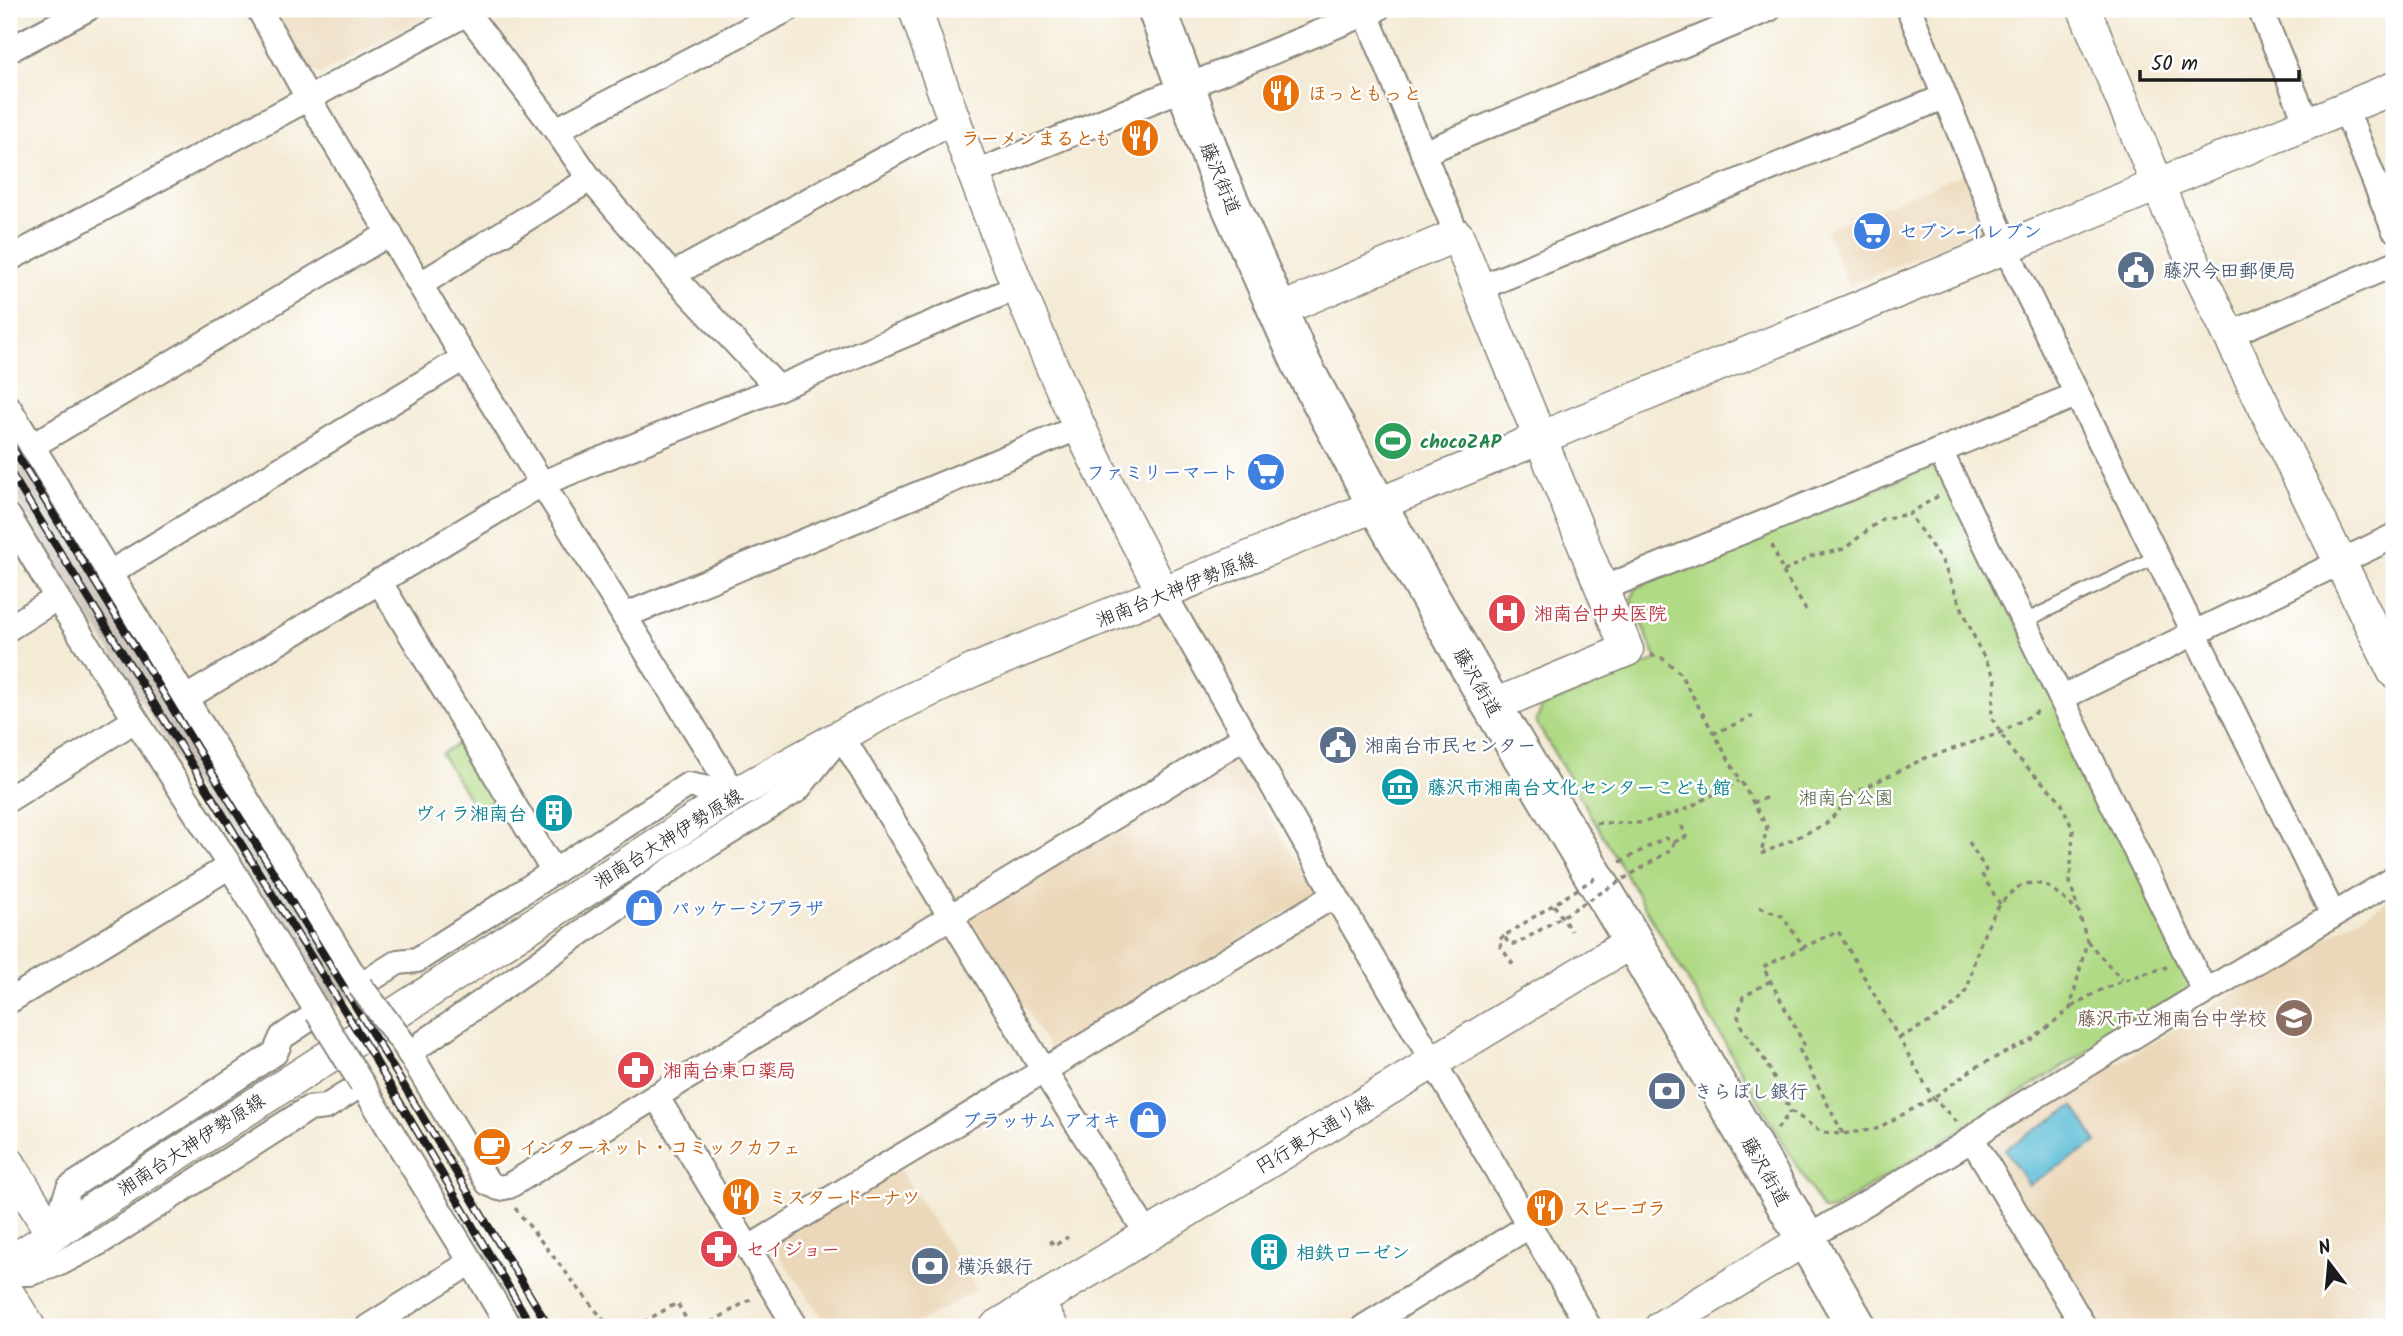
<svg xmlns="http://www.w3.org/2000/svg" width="2403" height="1336" viewBox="0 0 2403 1336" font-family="Kalam,'Klee One',sans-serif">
<rect width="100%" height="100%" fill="#fff"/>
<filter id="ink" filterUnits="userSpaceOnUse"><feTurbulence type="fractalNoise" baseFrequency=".0143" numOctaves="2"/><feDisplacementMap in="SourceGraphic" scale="14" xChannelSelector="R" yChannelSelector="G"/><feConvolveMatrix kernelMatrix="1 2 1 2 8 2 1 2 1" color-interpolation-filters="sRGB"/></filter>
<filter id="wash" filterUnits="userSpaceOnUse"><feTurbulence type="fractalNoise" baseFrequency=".00686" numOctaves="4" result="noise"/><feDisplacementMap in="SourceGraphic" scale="28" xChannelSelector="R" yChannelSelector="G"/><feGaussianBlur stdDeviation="1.57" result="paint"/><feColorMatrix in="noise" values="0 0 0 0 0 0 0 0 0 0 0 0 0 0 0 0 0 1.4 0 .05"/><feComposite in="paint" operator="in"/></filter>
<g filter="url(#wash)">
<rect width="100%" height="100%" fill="#f4ebd6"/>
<g fill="#ebd8ba">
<polygon points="248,9 443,9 321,74 270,55"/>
<polygon points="1965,173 1986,222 1982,230 1848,286 1826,230"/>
<polygon points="1232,756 1316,893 1054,1056 969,916"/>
<polygon points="2394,897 2394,1327 2093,1327 1988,1149 1992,1139"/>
<polygon points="897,1165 977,1290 910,1327 828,1327 772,1245"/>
</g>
<polygon fill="#cbc3b8" points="9,420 359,993 330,1009 9,487"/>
<g fill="#b0da85" stroke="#667b50" stroke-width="2">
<polygon points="1932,466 1942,470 2195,985 1830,1211 1823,1210 1536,722 1542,707 1657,660 1631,599 1637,587"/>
<polygon points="470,736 506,792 477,811 441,754"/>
</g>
<polygon fill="#57bbd5" stroke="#3a6c78" stroke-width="2" points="2074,1106 2097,1143 2028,1185 2005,1149"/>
</g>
<g filter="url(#ink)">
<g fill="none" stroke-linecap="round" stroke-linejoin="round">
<defs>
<polyline id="service" points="2023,622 2156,557"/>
<g id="minor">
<polyline points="259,9 308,98 464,358 735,794"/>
<polyline points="1364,9 1457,235"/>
<polyline points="1909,9 2016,270 2333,915"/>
<polyline points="2260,9 2307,123"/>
<polyline points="467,13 556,130 590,179 672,275 778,388"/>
<polyline points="9,50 87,9"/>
<polyline points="2345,108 2394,229"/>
<polyline points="556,130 788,9"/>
<polyline points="1423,153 1769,9"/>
<polyline points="973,174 1377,9"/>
<polyline points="9,259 475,9"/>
<polyline points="672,275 953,121"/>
<polyline points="421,284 590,179"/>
<polyline points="1479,288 1944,97"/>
<polyline points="2228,335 2394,264"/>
<polyline points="9,408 360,986 398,962 417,960 688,785 735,794"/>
<polyline points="32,446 390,233"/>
<polyline points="1940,451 2205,992"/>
<polyline points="9,517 57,598 230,866 318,1013 282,1037 275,1053 69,1188 52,1234"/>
<polyline points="108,574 464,358"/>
<polyline points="379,581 554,872"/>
<polyline points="1602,589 2076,395"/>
<polyline points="1164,594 1335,895 1589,1327"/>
<polyline points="624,616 1080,427"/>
<polyline points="9,628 57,598"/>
<polyline points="186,698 543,483 778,388 1018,287"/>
<polyline points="2061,698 2394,536"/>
<polyline points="9,799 135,720"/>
<polyline points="9,1001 230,866"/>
<polyline points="404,1044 488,1183 499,1188 509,1186 1245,737"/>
<polyline points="409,1053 682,862 797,790 841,735 1044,1071 1148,1235"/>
<polyline points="656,1096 796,1327"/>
<polyline points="1972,1139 2084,1327"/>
<polyline points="1806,1239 1963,1145 1991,1124 2205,992 2394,879"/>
<polyline points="749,1248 1335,895"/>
<polyline points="9,1273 30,1273 60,1263 102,1241 308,1109 326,1107 362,1084 471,1262 509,1327"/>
<polyline points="368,1327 471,1262"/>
<polyline points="1364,1327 1529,1226"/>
</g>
<g id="tertiary">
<path d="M915,9c49,142 101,283 165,419 26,56 55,111 84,166"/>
<polyline points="2084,9 2171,216 2394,672"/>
<polyline points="1277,311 1457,235 1627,650 1492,706"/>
<polyline points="9,1163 52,1234"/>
<polyline points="9,1263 735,794 888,710 974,670 2394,88"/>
<polyline points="9,1295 29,1327"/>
<polyline points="1037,1302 1052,1327"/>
<polyline points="996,1327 1633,941"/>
<polyline points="1661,1327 1806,1239"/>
</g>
<polyline id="trunk" points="1157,9 1220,181 1302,365 1377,505 1492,706 1633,941 1857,1327"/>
</defs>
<use href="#service" stroke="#888479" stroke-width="16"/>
<use href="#minor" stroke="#888479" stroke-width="28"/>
<use href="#tertiary" stroke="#888479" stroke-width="35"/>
<use href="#trunk" stroke="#888479" stroke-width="42"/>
<g stroke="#888479" stroke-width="3.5" stroke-dasharray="5 5" stroke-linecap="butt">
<polyline points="1772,545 1783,572 1812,556 1844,549 1882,519 1909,514 1938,496"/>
<polyline points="1783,572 1806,610"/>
<polyline points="1651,655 1662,658 1679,672 1767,827 1761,854"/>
<polyline points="1713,734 1753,716"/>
<polyline points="1752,803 1768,797"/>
<polyline points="1596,823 1641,823 1682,811 1739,781"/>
<polyline points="1674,842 1686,837 1681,824"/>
<polyline points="1969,842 1986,870 1981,873 2000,904"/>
<polyline points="1761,854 1826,824 1856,792 1923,759 2000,733 2042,709"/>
<polyline points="1554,905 1571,931"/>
<polyline points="1760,907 1782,916 1804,947 1838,931 1933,1098 1958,1123"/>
<polyline points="1504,936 1499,940 1501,947 1514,966"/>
<polyline points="2087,941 2122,980"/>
<polyline points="1804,947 1763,967 1804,1044 1799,1049 1843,1134"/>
<polyline points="1770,981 1743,997 1738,1016 1742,1028 1763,1057 1791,1111 1821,1132 1843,1134 1876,1129 1933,1098 1974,1068 2031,1040 2070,1009 2087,941 2070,882 2073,830 2060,800 2014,754 1991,717 1996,679 1978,646 1942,561 1909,514"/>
<path d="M2072,1007c30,-21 61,-30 95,-40"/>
<path d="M1899,1038c21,-12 53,-24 66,-46 6,-10 7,-25 11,-36 8,-26 32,-84 67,-71 12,4 24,17 34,26"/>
<polyline points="1777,1129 1791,1111"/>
<polyline points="515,1208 609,1327"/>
<polyline points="1050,1240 1054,1246 1068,1237"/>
<polyline points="635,1327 677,1303 691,1327"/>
<polyline points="703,1327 751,1299"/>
</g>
<use href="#service" stroke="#fff" stroke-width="12"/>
<use href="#minor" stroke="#fff" stroke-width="24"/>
<use href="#tertiary" stroke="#fff" stroke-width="32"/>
<use href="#trunk" stroke="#fff" stroke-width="38"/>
<defs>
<g id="rail">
<polyline points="9,442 383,1051 549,1327"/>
<polyline points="9,470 374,1058 532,1327"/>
</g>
</defs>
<use href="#rail" stroke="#1c1c1c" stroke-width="8"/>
<use href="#rail" stroke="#fff" stroke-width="5" stroke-dasharray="16" stroke-linecap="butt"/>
<defs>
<g id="minor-bridge">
<polyline points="360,986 404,1044"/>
<polyline points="318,1013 362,1084"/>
</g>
</defs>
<use href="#minor-bridge" stroke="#888479" stroke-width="28" stroke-linecap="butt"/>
<polyline stroke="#888479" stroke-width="3.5" stroke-dasharray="5 5" stroke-linecap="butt" points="1595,878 1504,936 1509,944 1517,944 1671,850 1674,842 1665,838 1620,862"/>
<use href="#minor-bridge" stroke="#fff" stroke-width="24"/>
</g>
</g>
<defs>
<symbol id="restaurant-disc" viewBox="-11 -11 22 22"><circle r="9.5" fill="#e8710a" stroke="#fff"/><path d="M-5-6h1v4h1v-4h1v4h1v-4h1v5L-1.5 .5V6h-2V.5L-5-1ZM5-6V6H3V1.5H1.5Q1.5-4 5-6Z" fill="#fff"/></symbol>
<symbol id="supermarket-disc" viewBox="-11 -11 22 22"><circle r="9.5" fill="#3f7fe0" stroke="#fff"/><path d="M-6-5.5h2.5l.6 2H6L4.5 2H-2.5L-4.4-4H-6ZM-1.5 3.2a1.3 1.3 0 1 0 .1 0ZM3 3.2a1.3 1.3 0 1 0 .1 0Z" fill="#fff"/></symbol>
<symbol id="civic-disc" viewBox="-11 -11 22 22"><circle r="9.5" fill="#5c6f8a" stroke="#fff"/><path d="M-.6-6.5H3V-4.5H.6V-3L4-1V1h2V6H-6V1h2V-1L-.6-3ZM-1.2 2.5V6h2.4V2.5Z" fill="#fff"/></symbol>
<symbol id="stadium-disc" viewBox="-11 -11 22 22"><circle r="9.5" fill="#2e9e5b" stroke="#fff"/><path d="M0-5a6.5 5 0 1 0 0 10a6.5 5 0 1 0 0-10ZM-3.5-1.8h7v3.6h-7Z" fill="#fff"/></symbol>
<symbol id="hospital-disc" viewBox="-11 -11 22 22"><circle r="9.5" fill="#e0444e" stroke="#fff"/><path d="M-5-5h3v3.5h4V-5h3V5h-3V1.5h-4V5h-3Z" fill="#fff"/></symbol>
<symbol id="museum-disc" viewBox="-11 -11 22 22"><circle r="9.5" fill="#0f9aa8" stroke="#fff"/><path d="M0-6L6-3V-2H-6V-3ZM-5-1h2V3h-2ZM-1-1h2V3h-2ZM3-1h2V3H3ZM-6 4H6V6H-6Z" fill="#fff"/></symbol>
<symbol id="building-disc" viewBox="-11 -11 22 22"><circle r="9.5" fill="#0f9aa8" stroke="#fff"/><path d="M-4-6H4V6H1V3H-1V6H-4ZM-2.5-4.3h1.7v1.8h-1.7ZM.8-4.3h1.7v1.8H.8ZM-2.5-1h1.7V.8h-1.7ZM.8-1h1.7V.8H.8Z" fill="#fff"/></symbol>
<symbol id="shop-disc" viewBox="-11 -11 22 22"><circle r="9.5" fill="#3f7fe0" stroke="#fff"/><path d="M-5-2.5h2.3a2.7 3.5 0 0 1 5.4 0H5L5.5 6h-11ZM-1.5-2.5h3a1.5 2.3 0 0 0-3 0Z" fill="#fff"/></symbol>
<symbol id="school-disc" viewBox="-11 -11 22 22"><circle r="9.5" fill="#8d6e63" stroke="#fff"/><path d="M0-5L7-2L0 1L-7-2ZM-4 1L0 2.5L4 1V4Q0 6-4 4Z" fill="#fff"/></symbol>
<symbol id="pharmacy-disc" viewBox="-11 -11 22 22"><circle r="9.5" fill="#e0444e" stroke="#fff"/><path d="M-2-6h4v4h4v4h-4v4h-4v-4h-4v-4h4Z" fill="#fff"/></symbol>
<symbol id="bank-disc" viewBox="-11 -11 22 22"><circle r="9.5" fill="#5c6f8a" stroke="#fff"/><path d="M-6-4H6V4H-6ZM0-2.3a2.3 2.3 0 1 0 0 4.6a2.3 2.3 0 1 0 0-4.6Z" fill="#fff"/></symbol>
<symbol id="cafe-disc" viewBox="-11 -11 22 22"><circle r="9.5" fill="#e8710a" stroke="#fff"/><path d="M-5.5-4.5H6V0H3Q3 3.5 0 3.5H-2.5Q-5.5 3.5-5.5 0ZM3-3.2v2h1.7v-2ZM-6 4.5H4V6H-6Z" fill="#fff"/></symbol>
</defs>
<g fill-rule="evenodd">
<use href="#restaurant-disc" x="1259" y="71" width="44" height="44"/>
<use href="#restaurant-disc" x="1118" y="116" width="44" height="44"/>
<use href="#supermarket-disc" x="1850" y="209" width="44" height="44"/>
<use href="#civic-disc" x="2114" y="248" width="44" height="44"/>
<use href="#stadium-disc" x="1371" y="419" width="44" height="44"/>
<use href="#supermarket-disc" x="1244" y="450" width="44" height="44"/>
<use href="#hospital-disc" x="1485" y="591" width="44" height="44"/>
<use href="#civic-disc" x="1316" y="723" width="44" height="44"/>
<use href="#museum-disc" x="1378" y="765" width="44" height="44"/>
<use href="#building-disc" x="532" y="791" width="44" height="44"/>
<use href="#shop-disc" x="622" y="886" width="44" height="44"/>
<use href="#school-disc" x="2272" y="996" width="44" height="44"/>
<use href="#pharmacy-disc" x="614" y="1048" width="44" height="44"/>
<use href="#bank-disc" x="1645" y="1069" width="44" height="44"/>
<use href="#shop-disc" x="1126" y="1098" width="44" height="44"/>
<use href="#cafe-disc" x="470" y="1125" width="44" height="44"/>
<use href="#restaurant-disc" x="719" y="1175" width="44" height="44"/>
<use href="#restaurant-disc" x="1523" y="1186" width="44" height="44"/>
<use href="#pharmacy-disc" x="697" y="1227" width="44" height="44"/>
<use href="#building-disc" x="1247" y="1230" width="44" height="44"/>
<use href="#bank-disc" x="908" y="1244" width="44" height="44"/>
</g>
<g text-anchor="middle" stroke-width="5" stroke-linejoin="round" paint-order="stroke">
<g font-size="19" font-weight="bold" fill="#c56008" stroke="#fff" text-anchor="start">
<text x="1308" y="100">ほっともっと</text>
<text x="1113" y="145" text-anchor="end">ラーメンまるとも</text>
<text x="519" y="1154">インターネット・コミックカフェ</text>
<text x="768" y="1204">ミスタードーナツ</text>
<text x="1572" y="1215">スピーゴラ</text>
</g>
<g font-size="19" fill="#1c1c1c" stroke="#fff">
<text transform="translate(1221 178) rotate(68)" y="7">藤沢街道</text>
<text transform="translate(1176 589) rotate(-22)" y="7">湘南台大神伊勢原線</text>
<text transform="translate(1478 682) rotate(60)" y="7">藤沢街道</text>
<text transform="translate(668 838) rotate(-32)" y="7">湘南台大神伊勢原線</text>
<text transform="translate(1314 1134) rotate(-31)" y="7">円行東大通り線</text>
<text transform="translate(191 1144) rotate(-33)" y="7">湘南台大神伊勢原線</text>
<text transform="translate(1766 1171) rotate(60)" y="7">藤沢街道</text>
</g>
<g font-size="19" font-weight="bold" fill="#366cbe" stroke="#fff" text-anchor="start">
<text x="1899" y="238">セブン-イレブン</text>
<text x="1239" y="479" text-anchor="end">ファミリーマート</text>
<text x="671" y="915">パッケージプラザ</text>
<text x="1121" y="1127" text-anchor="end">ブラッサム アオキ</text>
</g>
<g font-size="19" font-weight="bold" fill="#4e5e75" stroke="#fff" text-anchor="start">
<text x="2163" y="277">藤沢今田郵便局</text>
<text x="1365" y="752">湘南台市民センター</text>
<text x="1694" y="1098">きらぼし銀行</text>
<text x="957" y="1273">横浜銀行</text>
</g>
<g font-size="19" font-weight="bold" fill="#27864d" stroke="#fff" text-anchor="start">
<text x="1420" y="448">chocoZAP</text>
</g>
<g font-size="19" font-weight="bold" fill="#be3a42" stroke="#fff" text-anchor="start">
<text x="1534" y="620">湘南台中央医院</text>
<text x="663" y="1077">湘南台東口薬局</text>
<text x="746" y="1256">セイジョー</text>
</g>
<g font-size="19" font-weight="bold" fill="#0d838f" stroke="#fff" text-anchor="start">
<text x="1427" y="794">藤沢市湘南台文化センターこども館</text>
<text x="527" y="820" text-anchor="end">ヴィラ湘南台</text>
<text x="1296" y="1259">相鉄ローゼン</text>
</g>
<g font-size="19" fill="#505e41" stroke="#fff">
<text x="1846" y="804">湘南台公園</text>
</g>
<g font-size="19" font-weight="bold" fill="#785e54" stroke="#fff" text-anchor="end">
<text x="2267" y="1025">藤沢市立湘南台中学校</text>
</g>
</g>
<rect width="2403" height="1336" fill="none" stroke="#fff" stroke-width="35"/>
<g transform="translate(2329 1263) rotate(344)" stroke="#ffffff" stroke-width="5" paint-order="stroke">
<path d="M0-5L12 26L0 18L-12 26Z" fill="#1c1c1c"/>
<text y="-10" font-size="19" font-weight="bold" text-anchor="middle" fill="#1c1c1c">N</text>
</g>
<path d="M2140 70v10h159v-10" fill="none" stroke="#1c1c1c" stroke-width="3.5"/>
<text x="2151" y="70" font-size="21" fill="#1c1c1c" stroke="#ffffff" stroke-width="5" paint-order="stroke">50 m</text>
</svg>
